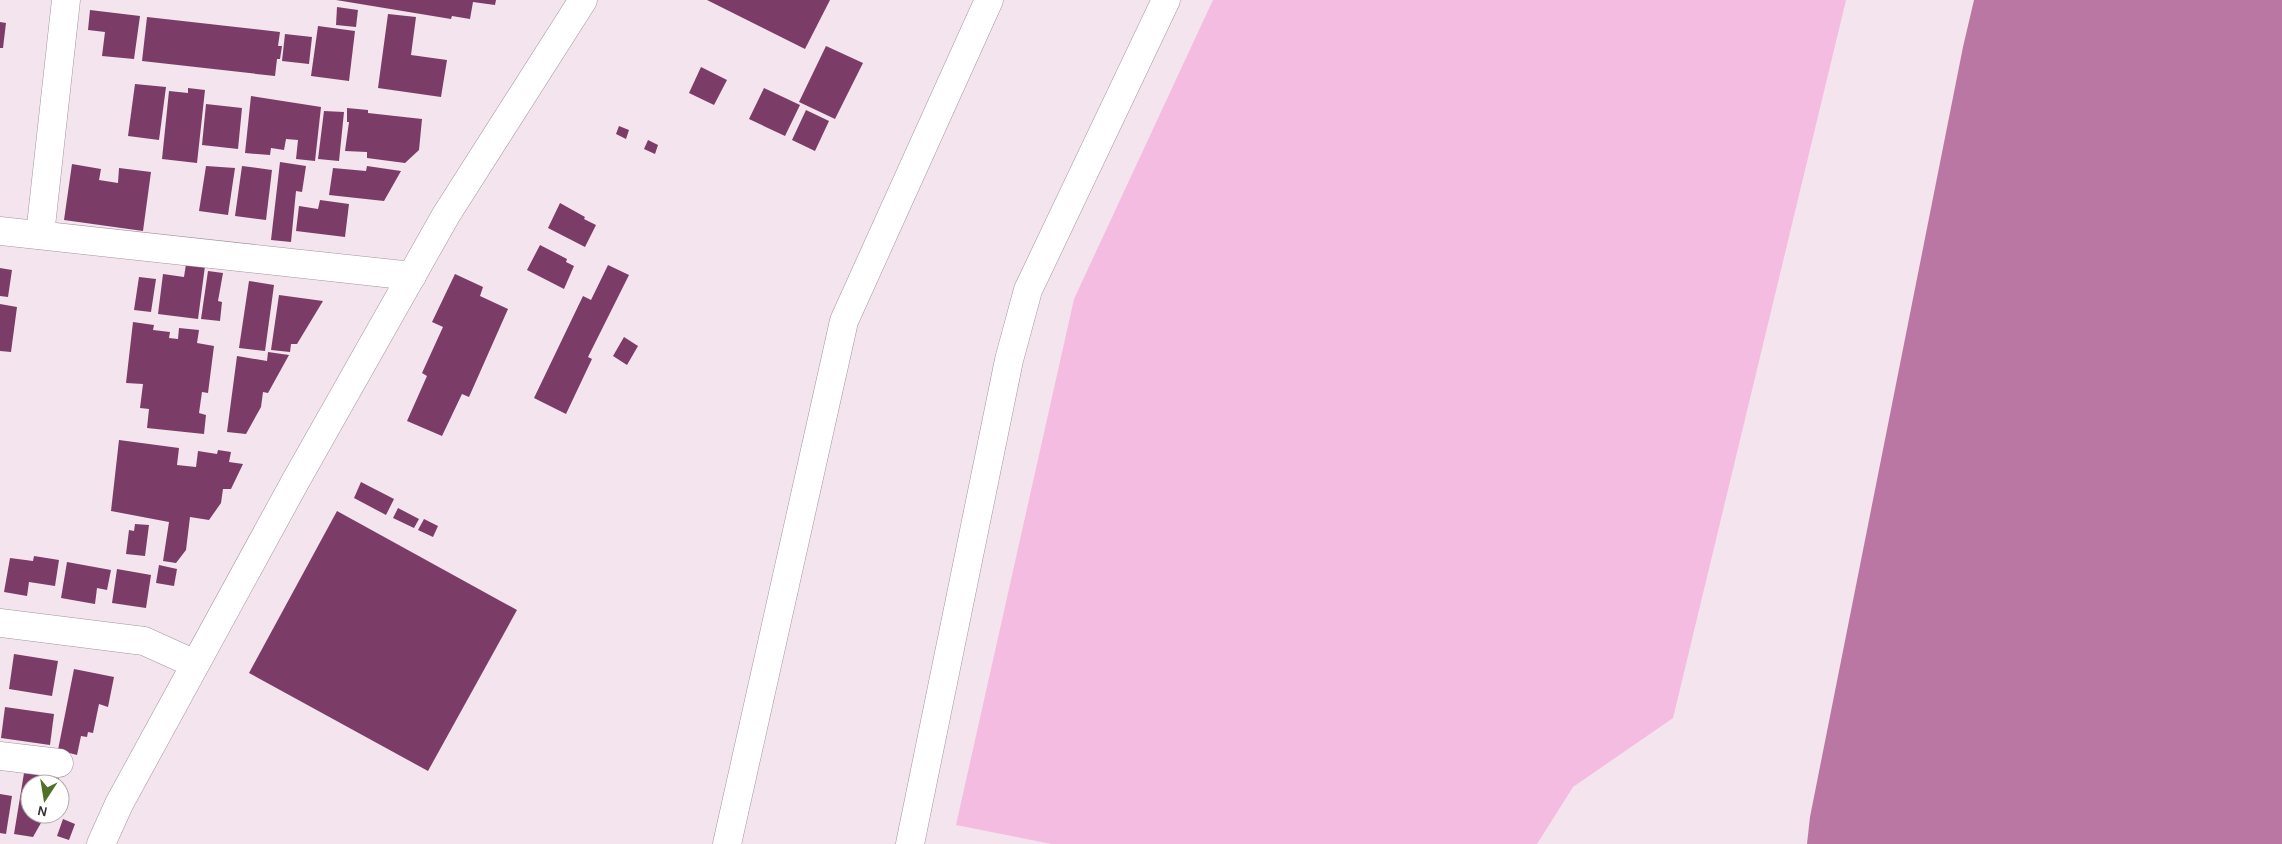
<svg xmlns="http://www.w3.org/2000/svg" width="2282" height="844" viewBox="0 0 2282 844" font-family="Karla,sans-serif">
<rect width="100%" height="100%" fill="#f3e4ed"/>
<polygon fill="#f4bce0" points="1213,0 1846,0 1673,718 1573,787 1537,844 1052,844 956,825 1074,299"/>
<polygon fill="#ba77a4" points="1974,0 2282,0 2282,844 1807,844 1810,817 1963,47"/>
<g fill="#7b3d68">
<polygon points="336,0 496,0 495,5 473,2 470,19 452,16 451,19"/>
<polygon points="707,0 830,0 805,49"/>
<polygon points="337,7 358,10 356,27 336,25"/>
<polygon points="90,10 140,16 134,59 102,56 105,32 88,30"/>
<polygon points="388,14 416,17 411,55 447,60 441,97 378,88"/>
<polygon points="147,17 280,32 278,46 282,46 280,59 277,59 275,76 142,61"/>
<polygon points="0,22 6,23 3,48 0,48"/>
<polygon points="318,26 355,31 349,81 311,76"/>
<polygon points="285,34 312,37 309,64 282,61"/>
<polygon points="826,46 863,63 835,119 799,102"/>
<polygon points="701,67 727,80 714,105 689,93"/>
<polygon points="135,84 166,87 159,140 128,136"/>
<polygon points="188,88 205,90 197,163 162,159 169,91 188,93"/>
<polygon points="764,88 800,105 785,136 749,119"/>
<polygon points="251,96 321,107 315,161 296,159 298,140 286,139 284,150 271,148 270,155 245,153"/>
<polygon points="206,104 242,108 238,149 202,145"/>
<polygon points="347,108 368,110 368,113 422,119 419,150 405,163 367,158 367,152 345,151 349,122 347,122"/>
<polygon points="806,110 829,121 815,151 792,140"/>
<polygon points="324,111 344,112 339,161 318,159"/>
<polygon points="619,126 629,130 626,139 616,134"/>
<polygon points="648,140 658,145 655,154 644,149"/>
<polygon points="280,162 306,166 302,192 296,191 291,242 271,240"/>
<polygon points="72,164 101,169 99,180 118,183 119,168 151,172 143,231 64,220"/>
<polygon points="206,166 235,168 228,215 199,211"/>
<polygon points="242,166 272,170 266,220 235,216"/>
<polygon points="367,166 401,171 384,201 329,195 333,168 366,171"/>
<polygon points="320,200 349,204 345,237 296,231 299,206 318,209"/>
<polygon points="560,203 585,217 584,219 596,225 585,247 548,228"/>
<polygon points="540,245 567,259 566,262 574,266 564,289 527,270"/>
<polygon points="186,264 205,266 198,319 158,314 163,274 184,277"/>
<polygon points="608,265 629,275 588,357 592,359 566,414 534,398 583,296 591,300"/>
<polygon points="0,268 12,270 8,297 0,296"/>
<polygon points="208,271 223,273 218,301 222,302 220,321 201,319"/>
<polygon points="455,274 483,287 480,296 508,309 469,397 462,394 442,436 407,421 427,376 422,373 443,327 432,322"/>
<polygon points="139,277 156,279 151,312 134,310"/>
<polygon points="249,281 274,285 265,351 239,348"/>
<polygon points="279,295 323,301 297,344 291,344 290,352 271,350"/>
<polygon points="0,304 17,307 11,352 0,351"/>
<polygon points="133,322 154,325 153,330 170,332 169,338 178,339 179,328 199,330 197,343 214,346 208,393 202,392 199,413 206,415 204,434 147,428 149,409 140,408 143,384 126,383"/>
<polygon points="624,337 638,346 627,365 613,356"/>
<polygon points="268,352 289,355 268,393 263,392 261,407 246,434 227,432 237,356 267,361"/>
<polygon points="119,440 179,448 177,465 196,467 198,451 217,454 218,450 231,452 229,462 243,464 231,489 223,489 221,503 209,520 190,517 186,550 176,563 163,561 169,522 111,511"/>
<polygon points="361,482 394,499 386,515 354,498"/>
<polygon points="398,508 419,519 414,528 393,518"/>
<polygon points="337,511 517,610 428,771 249,673"/>
<polygon points="424,519 438,526 433,537 418,530"/>
<polygon points="135,524 149,525 145,556 126,554 129,530 134,531"/>
<polygon points="34,556 59,560 55,586 29,582 27,596 4,592 10,558 33,561"/>
<polygon points="67,562 111,570 107,590 97,588 95,604 61,598"/>
<polygon points="159,565 177,569 174,586 156,583"/>
<polygon points="117,569 151,575 146,608 112,603"/>
<polygon points="14,654 58,661 52,696 9,689"/>
<polygon points="74,669 114,677 108,707 99,704 93,733 88,732 87,737 81,736 77,755 58,750"/>
<polygon points="5,707 54,714 50,745 1,738"/>
<polygon points="24,773 59,778 58,784 30,784 30,814 46,814 33,837 14,834"/>
<polygon points="0,794 12,796 6,834 0,833"/>
<polygon points="63,819 75,824 69,840 57,836"/>
</g>
<g fill="none" stroke-linecap="round" stroke-linejoin="round">
<defs>
<g id="street">
<polyline points="0,231 412,276"/>
<polyline points="40,235 66,0"/>
<polyline points="0,623 144,641 195,664"/>
<polyline points="0,756 59,763"/>
<polyline points="101,844 119,804 295,482 446,215 583,0"/>
<polyline points="727,844 844,321 989,0"/>
<polyline points="910,844 1009,360 1028,290 1166,0"/>
</g>
</defs>
<use href="#street" stroke="#a3959e" stroke-width="29"/>
<use href="#street" stroke="#fff" stroke-width="28"/>
</g>
<g transform="translate(45 799) rotate(192)"><circle r="24" fill="#ffffff" stroke="#afadae"/>
<path d="M0-4L9 19L0 12L-9 19Z" fill="#4f7026"/>
<text y="-8" font-size="14" font-weight="bold" text-anchor="middle" fill="#363134">N</text>
</g>
</svg>
